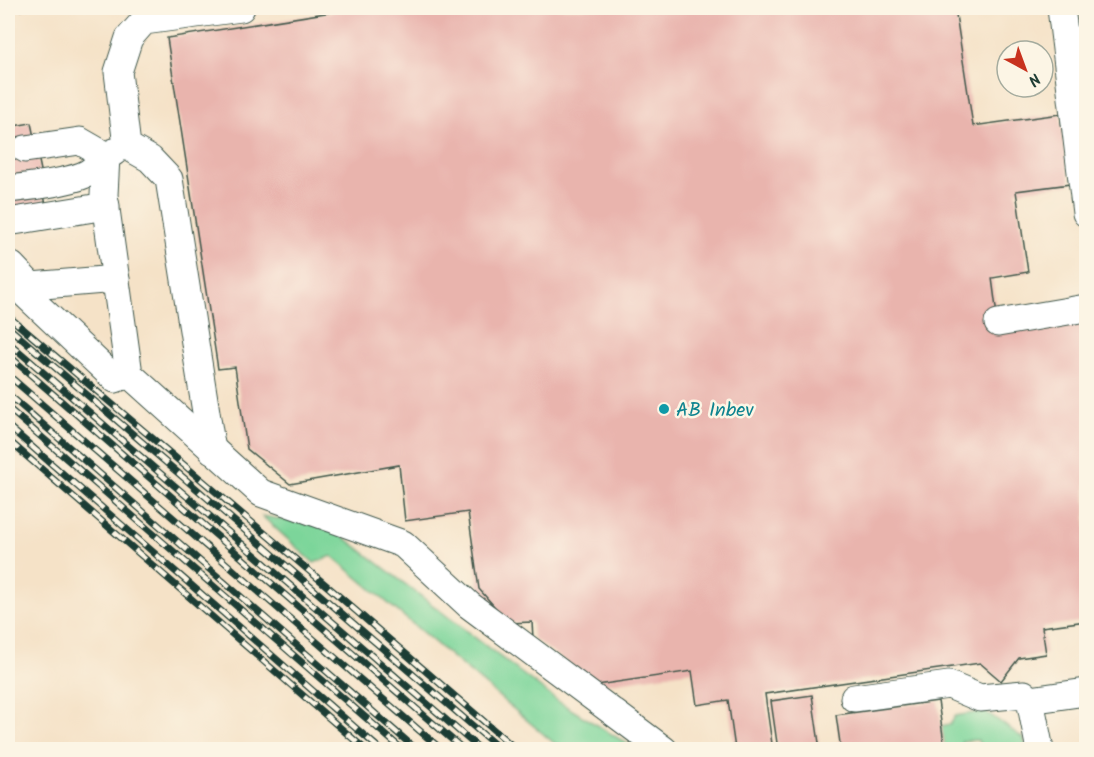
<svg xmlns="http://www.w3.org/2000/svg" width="1094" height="757" viewBox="0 0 1094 757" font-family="Kalam,sans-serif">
<rect width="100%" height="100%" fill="#fcf5e5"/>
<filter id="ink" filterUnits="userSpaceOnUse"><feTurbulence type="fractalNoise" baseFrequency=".0167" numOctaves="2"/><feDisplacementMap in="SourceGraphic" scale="12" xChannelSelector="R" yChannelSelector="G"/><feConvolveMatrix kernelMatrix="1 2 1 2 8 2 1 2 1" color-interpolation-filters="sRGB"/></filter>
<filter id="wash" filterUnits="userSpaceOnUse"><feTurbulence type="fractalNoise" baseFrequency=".008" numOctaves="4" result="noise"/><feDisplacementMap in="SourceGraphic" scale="24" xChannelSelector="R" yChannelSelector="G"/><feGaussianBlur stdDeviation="1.35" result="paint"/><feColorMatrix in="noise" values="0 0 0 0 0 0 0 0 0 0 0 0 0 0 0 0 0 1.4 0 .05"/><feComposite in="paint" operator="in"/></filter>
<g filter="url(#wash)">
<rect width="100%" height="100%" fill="#f5e2c7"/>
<g fill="#7cd59a" stroke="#4e8967" stroke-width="1.5">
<polygon points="262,516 332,528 559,702 636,749 565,749 554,743 332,556 314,563"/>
<polygon points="985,711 1024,739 1026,749 981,749 978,740 962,741 963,749 945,749 941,726 950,724 955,716"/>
</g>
<g id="blocks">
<g fill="#e9b4ad">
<polygon points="357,8 955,8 973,126 1060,114 1070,184 1016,191 1028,272 992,278 999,331 1086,318 1086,621 1042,627 1046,654 1019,658 1001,681 980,663 765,694 772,744 735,749 728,700 697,705 692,671 597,685 533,638 532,622 509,623 479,589 468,512 405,521 399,465 290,484 247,449 235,367 218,369 167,38"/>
<polygon points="31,123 42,175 8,180 8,127"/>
<polygon points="44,195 46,205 8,210 8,200"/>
<polygon points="812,695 820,750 778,750 771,701"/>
<polygon points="938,701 945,750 841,750 836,715"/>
</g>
</g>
</g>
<g filter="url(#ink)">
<use href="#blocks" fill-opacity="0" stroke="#3f564a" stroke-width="1.5"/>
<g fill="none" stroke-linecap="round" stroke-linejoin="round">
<defs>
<g id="minor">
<polyline points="1061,8 1086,213"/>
<polyline points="25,149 80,141 106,156"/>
<polyline points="106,156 104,195 129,374 261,493 403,544 469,605 664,750"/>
<path d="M8,189c19,-2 64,-7 80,-16 9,-6 16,-15 26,-21"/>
<polyline points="8,222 106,206"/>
<polyline points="12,266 31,286 116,279"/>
<polyline points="8,278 115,379 129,374"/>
<polyline points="998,323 1086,308"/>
<polyline points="212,450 169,179 150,159 127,146 118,72 129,38 144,21 241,8"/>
<polyline points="854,698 949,685 980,698 1024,694 1030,700 1040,750"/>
<polyline points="1030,700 1086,692"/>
</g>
</defs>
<use href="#minor" stroke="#3f564a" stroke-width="29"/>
<polyline stroke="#3f564a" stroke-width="3" stroke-dasharray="1.5 4.5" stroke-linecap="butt" points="8,11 39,8"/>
<use href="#minor" stroke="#fff" stroke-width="27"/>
<defs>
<g id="rail">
<polyline points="8,316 333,591 517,750"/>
<polyline points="8,327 501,750"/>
<polyline points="8,342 481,750"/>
<polyline points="8,355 464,750"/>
<polyline points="8,375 442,750"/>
<polyline points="8,394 417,750"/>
<polyline points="8,408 403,750"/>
<polyline points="8,426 381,750"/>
<polyline points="8,440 366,750"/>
</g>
</defs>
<use href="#rail" stroke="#1f3d34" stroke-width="7"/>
<use href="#rail" stroke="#fcf5e5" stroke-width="4.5" stroke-dasharray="14" stroke-linecap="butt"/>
</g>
</g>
<circle fill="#0f9aa8" stroke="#fcf5e5" stroke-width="2" cx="664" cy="409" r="6"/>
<g text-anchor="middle" stroke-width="5" stroke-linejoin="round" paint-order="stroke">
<g font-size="20" fill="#0d838f" stroke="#fcf5e5" text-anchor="start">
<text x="676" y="416">AB Inbev</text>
</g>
</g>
<rect width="1094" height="757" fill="none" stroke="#fcf5e5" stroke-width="30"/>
<g transform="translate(1025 69) rotate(139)"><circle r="28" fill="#fcf5e5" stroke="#a4ab9e" stroke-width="1.5"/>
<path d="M0-4.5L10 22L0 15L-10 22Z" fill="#c8321e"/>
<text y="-9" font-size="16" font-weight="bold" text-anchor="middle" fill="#1f3d34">N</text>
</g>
</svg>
